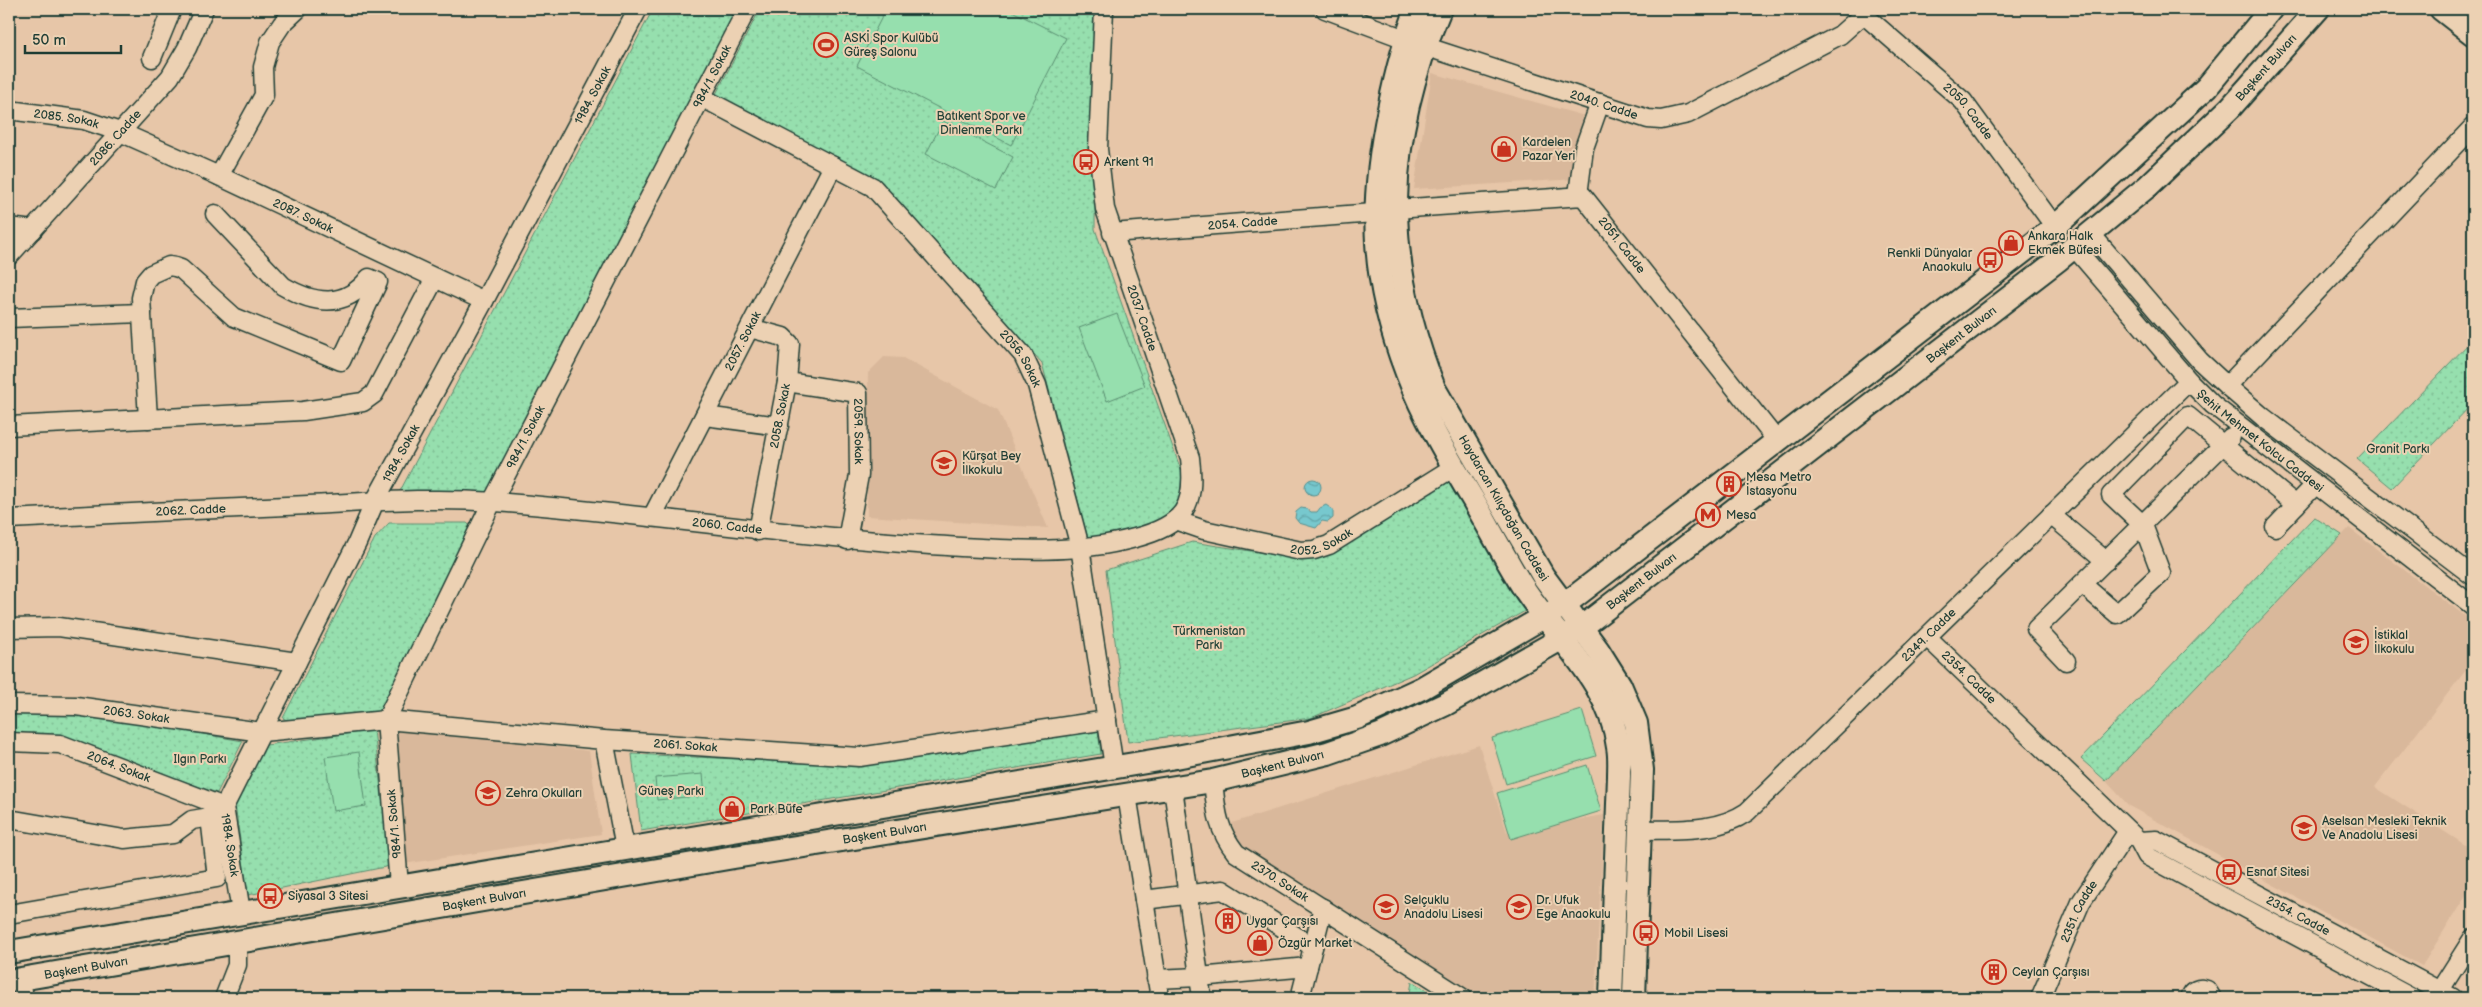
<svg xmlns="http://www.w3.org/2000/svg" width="2482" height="1007" viewBox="0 0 2482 1007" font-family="'Balsamiq Sans',sans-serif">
<defs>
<pattern id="grass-dots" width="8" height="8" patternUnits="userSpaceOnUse" patternTransform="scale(1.25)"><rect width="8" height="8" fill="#96dfae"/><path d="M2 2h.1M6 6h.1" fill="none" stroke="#81c096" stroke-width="1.8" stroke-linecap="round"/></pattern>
<pattern id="water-waves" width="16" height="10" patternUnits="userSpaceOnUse" patternTransform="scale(1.25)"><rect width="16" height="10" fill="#77c8ce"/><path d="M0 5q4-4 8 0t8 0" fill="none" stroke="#61a4a8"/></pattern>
</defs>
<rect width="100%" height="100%" fill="#e7c6a8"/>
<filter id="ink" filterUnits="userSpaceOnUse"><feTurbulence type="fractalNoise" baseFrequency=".02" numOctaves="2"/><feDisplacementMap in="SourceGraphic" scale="10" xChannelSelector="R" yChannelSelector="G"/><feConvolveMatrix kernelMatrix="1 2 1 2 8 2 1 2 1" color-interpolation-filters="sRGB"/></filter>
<g filter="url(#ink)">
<g fill="#d9b89b">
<polygon points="1432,73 1599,120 1577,179 1414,189"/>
<polygon points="884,357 903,358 998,410 1048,528 867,516 868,373"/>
<polygon points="2349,528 2473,622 2473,661 2375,787 2473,850 2473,884 2422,966 2129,806 2106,781"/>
<polygon points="390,727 589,751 601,834 390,866 374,730"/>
<polygon points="1479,745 1507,832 1604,815 1595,998 1477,998 1245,849 1236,839 1232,823"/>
</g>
<g fill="url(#grass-dots)" stroke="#5a8e71">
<polygon points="653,9 745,9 492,497 398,495"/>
<polygon points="760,9 1096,9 1095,229 1182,473 1180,501 1175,511 1165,521 1088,539 1042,363 879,181 715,96"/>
<polygon points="2473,339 2473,403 2392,488 2357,459"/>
<polygon points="1452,479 1525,611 1413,674 1311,718 1128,742 1106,570 1192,542 1309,560"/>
<polygon points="2314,517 2342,535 2106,781 2081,759"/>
<polygon points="389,523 467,523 473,528 383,715 290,722 283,718 375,538"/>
<polygon points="9,713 75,714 104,717 243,741 217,793 54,735 9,733"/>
<polygon points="374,730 390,866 248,895 235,805 266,745"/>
<polygon points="1098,731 1101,754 641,831 632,754 862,765"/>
<polygon points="1412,982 1413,982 1439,998 1409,998"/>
</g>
<g fill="#96dfae" stroke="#5a8e71">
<polygon points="886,9 1008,9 1066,38 1011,145 857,66"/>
<polygon points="943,121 1013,157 996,190 926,154"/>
<polygon points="1117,314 1145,386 1107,401 1079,328"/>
<polygon points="1582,710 1596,756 1506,784 1492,738"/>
<polygon points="359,752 366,806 333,811 325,757"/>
<polygon points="1587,765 1601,811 1511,839 1497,793"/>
<polygon points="703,774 705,795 657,800 655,778"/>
</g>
<g fill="url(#water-waves)" stroke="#549090">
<circle cx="1313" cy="487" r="8"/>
<polygon points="1326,505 1333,510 1333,518 1328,522 1322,521 1316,528 1299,523 1295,518 1296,512 1301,508 1307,509 1311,512 1317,512 1320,508"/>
</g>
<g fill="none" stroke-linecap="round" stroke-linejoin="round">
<defs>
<g id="minor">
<path id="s1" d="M1325,9l99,37 224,73 13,1 27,-6 152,-79 18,-16 6,-10"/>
<path id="s2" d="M1862,13l101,88 92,126"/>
<polyline points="152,58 172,9"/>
<path id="s3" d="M701,97l172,90 150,168 14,30 43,162 34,220"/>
<path id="s4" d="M9,110l75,10 36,12 99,44 265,125"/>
<polyline points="219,176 264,95 263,67 270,42 282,24 298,9"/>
<polyline points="1578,195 1584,148 1600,103"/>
<path id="s5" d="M1396,209l187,-13 194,245"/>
<polyline points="9,227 33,230"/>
<path id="s6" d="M1112,233l262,-20"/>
<polyline points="2091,234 2200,361 2227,386 2263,417 2473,576"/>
<path id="s7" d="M2074,247l115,134 24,24 260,201"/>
<path id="s8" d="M9,256l161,-179 17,-29 17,-39"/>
<polyline points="9,318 142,313"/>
<polyline points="750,328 783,337 790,344 787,382 758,531"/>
<path id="s9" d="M787,382l71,11 1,82 -12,65"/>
<polyline points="2227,386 2473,127"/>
<polyline points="705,416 779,426"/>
<path d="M148,419l-7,-121 4,-17 6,-7 18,-8 6,1 6,2 53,48 107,44 37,-79 -9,-4c-24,31 -55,26 -86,8l-68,-72"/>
<polyline points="9,426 303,411 363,402 374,394 435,278"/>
<polyline points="2051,515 2106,561"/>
<path id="s10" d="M652,517l181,-351"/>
<path id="s11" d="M9,519c100,-5 199,-10 299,-14 62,-3 125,-8 187,-3 146,11 289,34 435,43 67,4 139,11 205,-7 49,-13 61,-31 55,-80l-85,-249 -7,-60 6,-140"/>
<path id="s12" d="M1175,520l29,10 97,21 13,-1 15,-5 125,-78"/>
<polyline points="2275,527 2315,485"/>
<polyline points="2082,584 2117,614 2161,573 2143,525 2111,495 2188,416 2296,505"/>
<polyline points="9,628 59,627 297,662"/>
<path id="s13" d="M1927,637l212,204 8,15 265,142"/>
<polyline points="2066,661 2036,629 2231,437"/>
<path id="s14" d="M9,705l67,1 186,26 124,-12 218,20 255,17 248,-37"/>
<polyline points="604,740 625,848"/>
<path id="s15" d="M9,742l51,2 164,63"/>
<path id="s16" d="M1213,781c3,29 4,48 23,72l227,145"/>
<polyline points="1173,788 1202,998"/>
<polyline points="1127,795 1160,998"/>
<polyline points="9,819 124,839 173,834 192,820 210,817 217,878 9,914"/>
<path id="s17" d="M1640,830c36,-1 76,3 107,-18l442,-431"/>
<path id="s18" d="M2139,841l17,-1 297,158"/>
<path id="s19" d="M399,886l-13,-166 106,-218 255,-493"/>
<polyline points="1144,900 1223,890 1313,947"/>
<path id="s20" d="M241,912l-17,-105 133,-264 18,-42 109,-200 154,-292"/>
<polyline points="21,979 24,998"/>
<polyline points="1156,979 1199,977 1308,967"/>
<polyline points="224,998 237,965 237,942"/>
<polyline points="1300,998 1323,908"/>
<path id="s21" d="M2040,998l41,-96 47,-71"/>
<path d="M2190,998c2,-8 9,-11 17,-8l5,8"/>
<polyline points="2435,998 2473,938"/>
</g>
<g id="major">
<path d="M1417,9c-13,33 -21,65 -28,100 -20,97 -18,171 18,264 17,45 43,88 68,130 16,28 31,57 48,84 33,51 88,96 95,160 2,10 1,20 1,29l-8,222"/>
<path id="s22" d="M1440,9c-56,131 -59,246 -6,379l109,188 55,74 22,35 16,38 6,47 -8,228"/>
<polyline points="2441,9 2473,34"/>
<polyline points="9,952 1176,757 1309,732 1357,718 1422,688 1564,605 2055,227 2207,87 2271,9"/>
<path id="s23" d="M9,981l725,-124 479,-76 115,-28 52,-18 66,-31 136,-77 476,-367 90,-74 82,-78 88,-99"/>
</g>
</defs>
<use href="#minor" stroke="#1f3d34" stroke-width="21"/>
<use href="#major" stroke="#1f3d34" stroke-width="26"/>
<use href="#minor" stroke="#ecd1b3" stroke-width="18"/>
<use href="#major" stroke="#ecd1b3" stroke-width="22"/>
</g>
</g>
<defs>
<symbol id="stadium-ring" viewBox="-11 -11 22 22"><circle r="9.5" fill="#ecd1b3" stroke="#c8321e" stroke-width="1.5"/><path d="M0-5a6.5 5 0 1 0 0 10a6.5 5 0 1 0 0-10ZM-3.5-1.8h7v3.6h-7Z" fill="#c8321e"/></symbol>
<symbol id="shop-ring" viewBox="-11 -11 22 22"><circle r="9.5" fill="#ecd1b3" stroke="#c8321e" stroke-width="1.5"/><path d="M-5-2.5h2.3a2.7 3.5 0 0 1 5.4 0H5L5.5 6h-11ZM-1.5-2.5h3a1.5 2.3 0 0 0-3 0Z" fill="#c8321e"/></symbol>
<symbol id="bus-ring" viewBox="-11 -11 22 22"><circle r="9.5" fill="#ecd1b3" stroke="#c8321e" stroke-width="1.5"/><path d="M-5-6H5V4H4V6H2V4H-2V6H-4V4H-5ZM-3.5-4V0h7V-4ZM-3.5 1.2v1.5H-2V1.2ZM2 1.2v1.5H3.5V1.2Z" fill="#c8321e"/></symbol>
<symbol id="school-ring" viewBox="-11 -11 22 22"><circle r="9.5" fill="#ecd1b3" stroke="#c8321e" stroke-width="1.5"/><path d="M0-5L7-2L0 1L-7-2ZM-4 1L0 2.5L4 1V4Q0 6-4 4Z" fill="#c8321e"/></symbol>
<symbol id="building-ring" viewBox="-11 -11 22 22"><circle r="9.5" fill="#ecd1b3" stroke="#c8321e" stroke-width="1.5"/><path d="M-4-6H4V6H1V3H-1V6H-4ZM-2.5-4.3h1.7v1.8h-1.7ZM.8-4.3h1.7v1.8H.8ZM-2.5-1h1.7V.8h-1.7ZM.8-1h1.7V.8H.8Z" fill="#c8321e"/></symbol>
<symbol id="metro-ring" viewBox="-11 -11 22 22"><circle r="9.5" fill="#ecd1b3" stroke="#c8321e" stroke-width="1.5"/><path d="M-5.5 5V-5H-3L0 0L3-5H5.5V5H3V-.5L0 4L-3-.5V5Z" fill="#c8321e"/></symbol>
</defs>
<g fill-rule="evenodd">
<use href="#stadium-ring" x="812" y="31" width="28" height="28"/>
<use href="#shop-ring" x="1490" y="135" width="28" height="28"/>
<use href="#bus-ring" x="1072" y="148" width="28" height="28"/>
<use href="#shop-ring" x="1997" y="229" width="28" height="28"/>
<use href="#bus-ring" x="1976" y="246" width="28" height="28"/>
<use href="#school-ring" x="930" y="449" width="28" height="28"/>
<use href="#building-ring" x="1715" y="470" width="28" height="28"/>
<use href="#metro-ring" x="1694" y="501" width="28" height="28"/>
<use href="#school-ring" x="2342" y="628" width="28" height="28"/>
<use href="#school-ring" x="474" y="779" width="28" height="28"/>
<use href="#shop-ring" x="718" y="795" width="28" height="28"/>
<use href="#school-ring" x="2290" y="814" width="28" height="28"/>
<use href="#bus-ring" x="2215" y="858" width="28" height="28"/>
<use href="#bus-ring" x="256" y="882" width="28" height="28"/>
<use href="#school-ring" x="1372" y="893" width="28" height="28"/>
<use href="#school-ring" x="1505" y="893" width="28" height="28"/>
<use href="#building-ring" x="1214" y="907" width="28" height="28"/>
<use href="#bus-ring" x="1632" y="919" width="28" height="28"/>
<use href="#shop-ring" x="1246" y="929" width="28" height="28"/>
<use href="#building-ring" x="1980" y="958" width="28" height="28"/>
</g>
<g text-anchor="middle" stroke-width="4" stroke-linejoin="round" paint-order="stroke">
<g font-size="12" fill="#1f3d34" stroke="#ecd1b3" text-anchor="start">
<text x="844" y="42">ASKİ Spor Kulübü<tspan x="844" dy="14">Güreş Salonu</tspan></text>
<text x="1522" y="146">Kardelen<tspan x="1522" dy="14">Pazar Yeri</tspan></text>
<text x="1104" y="166">Arkent 91</text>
<text x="2028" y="240">Ankara Halk<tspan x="2028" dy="14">Ekmek Büfesi</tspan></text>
<text x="1972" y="257" text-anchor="end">Renkli Dünyalar<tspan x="1972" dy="14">Anaokulu</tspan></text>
<text x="962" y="460">Kürşat Bey<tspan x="962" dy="14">İlkokulu</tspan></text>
<text x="1746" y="481">Mesa Metro<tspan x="1746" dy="14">İstasyonu</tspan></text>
<text x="1726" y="519">Mesa</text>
<text x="2374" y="639">İstiklal<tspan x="2374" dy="14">İlkokulu</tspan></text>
<text x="506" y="797">Zehra Okulları</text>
<text x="750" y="813">Park Büfe</text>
<text x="2322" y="825">Aselsan Mesleki Teknik<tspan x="2322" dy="14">Ve Anadolu Lisesi</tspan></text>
<text x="2246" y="876">Esnaf Sitesi</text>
<text x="288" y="900">Siyasal 3 Sitesi</text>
<text x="1404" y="904">Selçuklu<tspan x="1404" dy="14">Anadolu Lisesi</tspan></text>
<text x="1536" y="904">Dr. Ufuk<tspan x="1536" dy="14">Ege Anaokulu</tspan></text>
<text x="1246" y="925">Uygar Çarşısı</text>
<text x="1664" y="937">Mobil Lisesi</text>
<text x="1278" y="947">Özgür Market</text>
<text x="2012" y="976">Ceylan Çarşısı</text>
</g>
<g font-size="12" fill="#1f3d34" stroke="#ecd1b3">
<text dy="4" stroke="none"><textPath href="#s23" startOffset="2508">Başkent Bulvarı</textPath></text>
<text dy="4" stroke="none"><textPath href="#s19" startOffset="888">984/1. Sokak</textPath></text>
<text dy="4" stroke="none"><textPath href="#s20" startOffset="908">1984. Sokak</textPath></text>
<text dy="4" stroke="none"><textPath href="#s1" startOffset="295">2040. Cadde</textPath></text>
<text dy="4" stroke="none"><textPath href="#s2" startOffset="145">2050. Cadde</textPath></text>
<text dy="4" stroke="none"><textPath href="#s4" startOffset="58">2085. Sokak</textPath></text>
<text dy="4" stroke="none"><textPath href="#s8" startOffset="159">2086. Cadde</textPath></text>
<text dy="4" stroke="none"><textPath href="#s4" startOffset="315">2087. Sokak</textPath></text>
<text dy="4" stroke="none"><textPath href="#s6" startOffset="131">2054. Cadde</textPath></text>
<text dy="4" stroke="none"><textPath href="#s5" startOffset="250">2051. Cadde</textPath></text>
<text transform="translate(1142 318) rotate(71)" y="4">2037. Cadde</text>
<text dy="4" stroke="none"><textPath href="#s23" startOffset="2102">Başkent Bulvarı</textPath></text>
<text dy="4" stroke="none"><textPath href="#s10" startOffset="198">2057. Sokak</textPath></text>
<text dy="4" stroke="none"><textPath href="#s3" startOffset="421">2056. Sokak</textPath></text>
<text transform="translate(780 416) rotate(-79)" y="4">2058. Sokak</text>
<text dy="4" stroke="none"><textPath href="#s9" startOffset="110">2059. Sokak</textPath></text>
<text dy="4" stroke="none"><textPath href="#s19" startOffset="482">984/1. Sokak</textPath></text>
<text dy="4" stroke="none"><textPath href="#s7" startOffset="270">Şehit Mehmet Kolcu Caddesi</textPath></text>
<text dy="4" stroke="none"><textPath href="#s20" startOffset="502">1984. Sokak</textPath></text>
<text dy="4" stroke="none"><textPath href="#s22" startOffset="529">Haydarcan Kılıçdoğan Caddesi</textPath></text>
<text dy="4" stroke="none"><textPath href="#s11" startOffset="182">2062. Cadde</textPath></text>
<text dy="4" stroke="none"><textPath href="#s11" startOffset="720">2060. Cadde</textPath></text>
<text dy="4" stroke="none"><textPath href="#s12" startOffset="152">2052. Sokak</textPath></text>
<text dy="4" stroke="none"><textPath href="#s23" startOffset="1698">Başkent Bulvarı</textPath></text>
<text dy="4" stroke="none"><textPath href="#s17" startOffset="364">2349. Cadde</textPath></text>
<text dy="4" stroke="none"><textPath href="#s13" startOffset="58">2354. Cadde</textPath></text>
<text dy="4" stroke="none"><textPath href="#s14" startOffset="128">2063. Sokak</textPath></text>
<text dy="4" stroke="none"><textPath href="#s14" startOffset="680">2061. Sokak</textPath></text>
<text dy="4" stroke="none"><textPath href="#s23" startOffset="1292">Başkent Bulvarı</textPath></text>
<text dy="4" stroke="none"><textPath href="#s15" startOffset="114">2064. Sokak</textPath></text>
<text transform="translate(394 824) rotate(-95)" y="4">984/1. Sokak</text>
<text dy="4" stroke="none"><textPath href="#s23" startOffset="888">Başkent Bulvarı</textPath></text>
<text transform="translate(230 845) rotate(81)" y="4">1984. Sokak</text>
<text dy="4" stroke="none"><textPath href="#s16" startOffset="129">2370. Sokak</textPath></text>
<text dy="4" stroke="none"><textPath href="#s23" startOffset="482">Başkent Bulvarı</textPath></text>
<text dy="4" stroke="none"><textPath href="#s21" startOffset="95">2351. Cadde</textPath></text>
<text dy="4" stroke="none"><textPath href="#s18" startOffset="178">2354. Cadde</textPath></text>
<text dy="4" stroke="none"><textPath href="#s23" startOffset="78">Başkent Bulvarı</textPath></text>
</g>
<g font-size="12" fill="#25453a" stroke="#ecd1b3">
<text x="981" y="120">Batıkent Spor ve<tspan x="981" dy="14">Dinlenme Parkı</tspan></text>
<text x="2398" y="453">Granit Parkı</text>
<text x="1209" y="635">Türkmenistan<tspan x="1209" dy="14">Parkı</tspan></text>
<text x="200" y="763">Ilgın Parkı</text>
<text x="671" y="795">Güneş Parkı</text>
</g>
</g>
<rect width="2482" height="1007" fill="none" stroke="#ecd1b3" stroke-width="30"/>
<rect x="15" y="15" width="2452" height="977" fill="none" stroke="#1f3d34" stroke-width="2" filter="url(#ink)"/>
<path d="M25 45v8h96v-8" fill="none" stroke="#1f3d34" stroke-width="2.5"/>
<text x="32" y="45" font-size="15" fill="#1f3d34" stroke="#ecd1b3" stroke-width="4" paint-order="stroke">50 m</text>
</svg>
